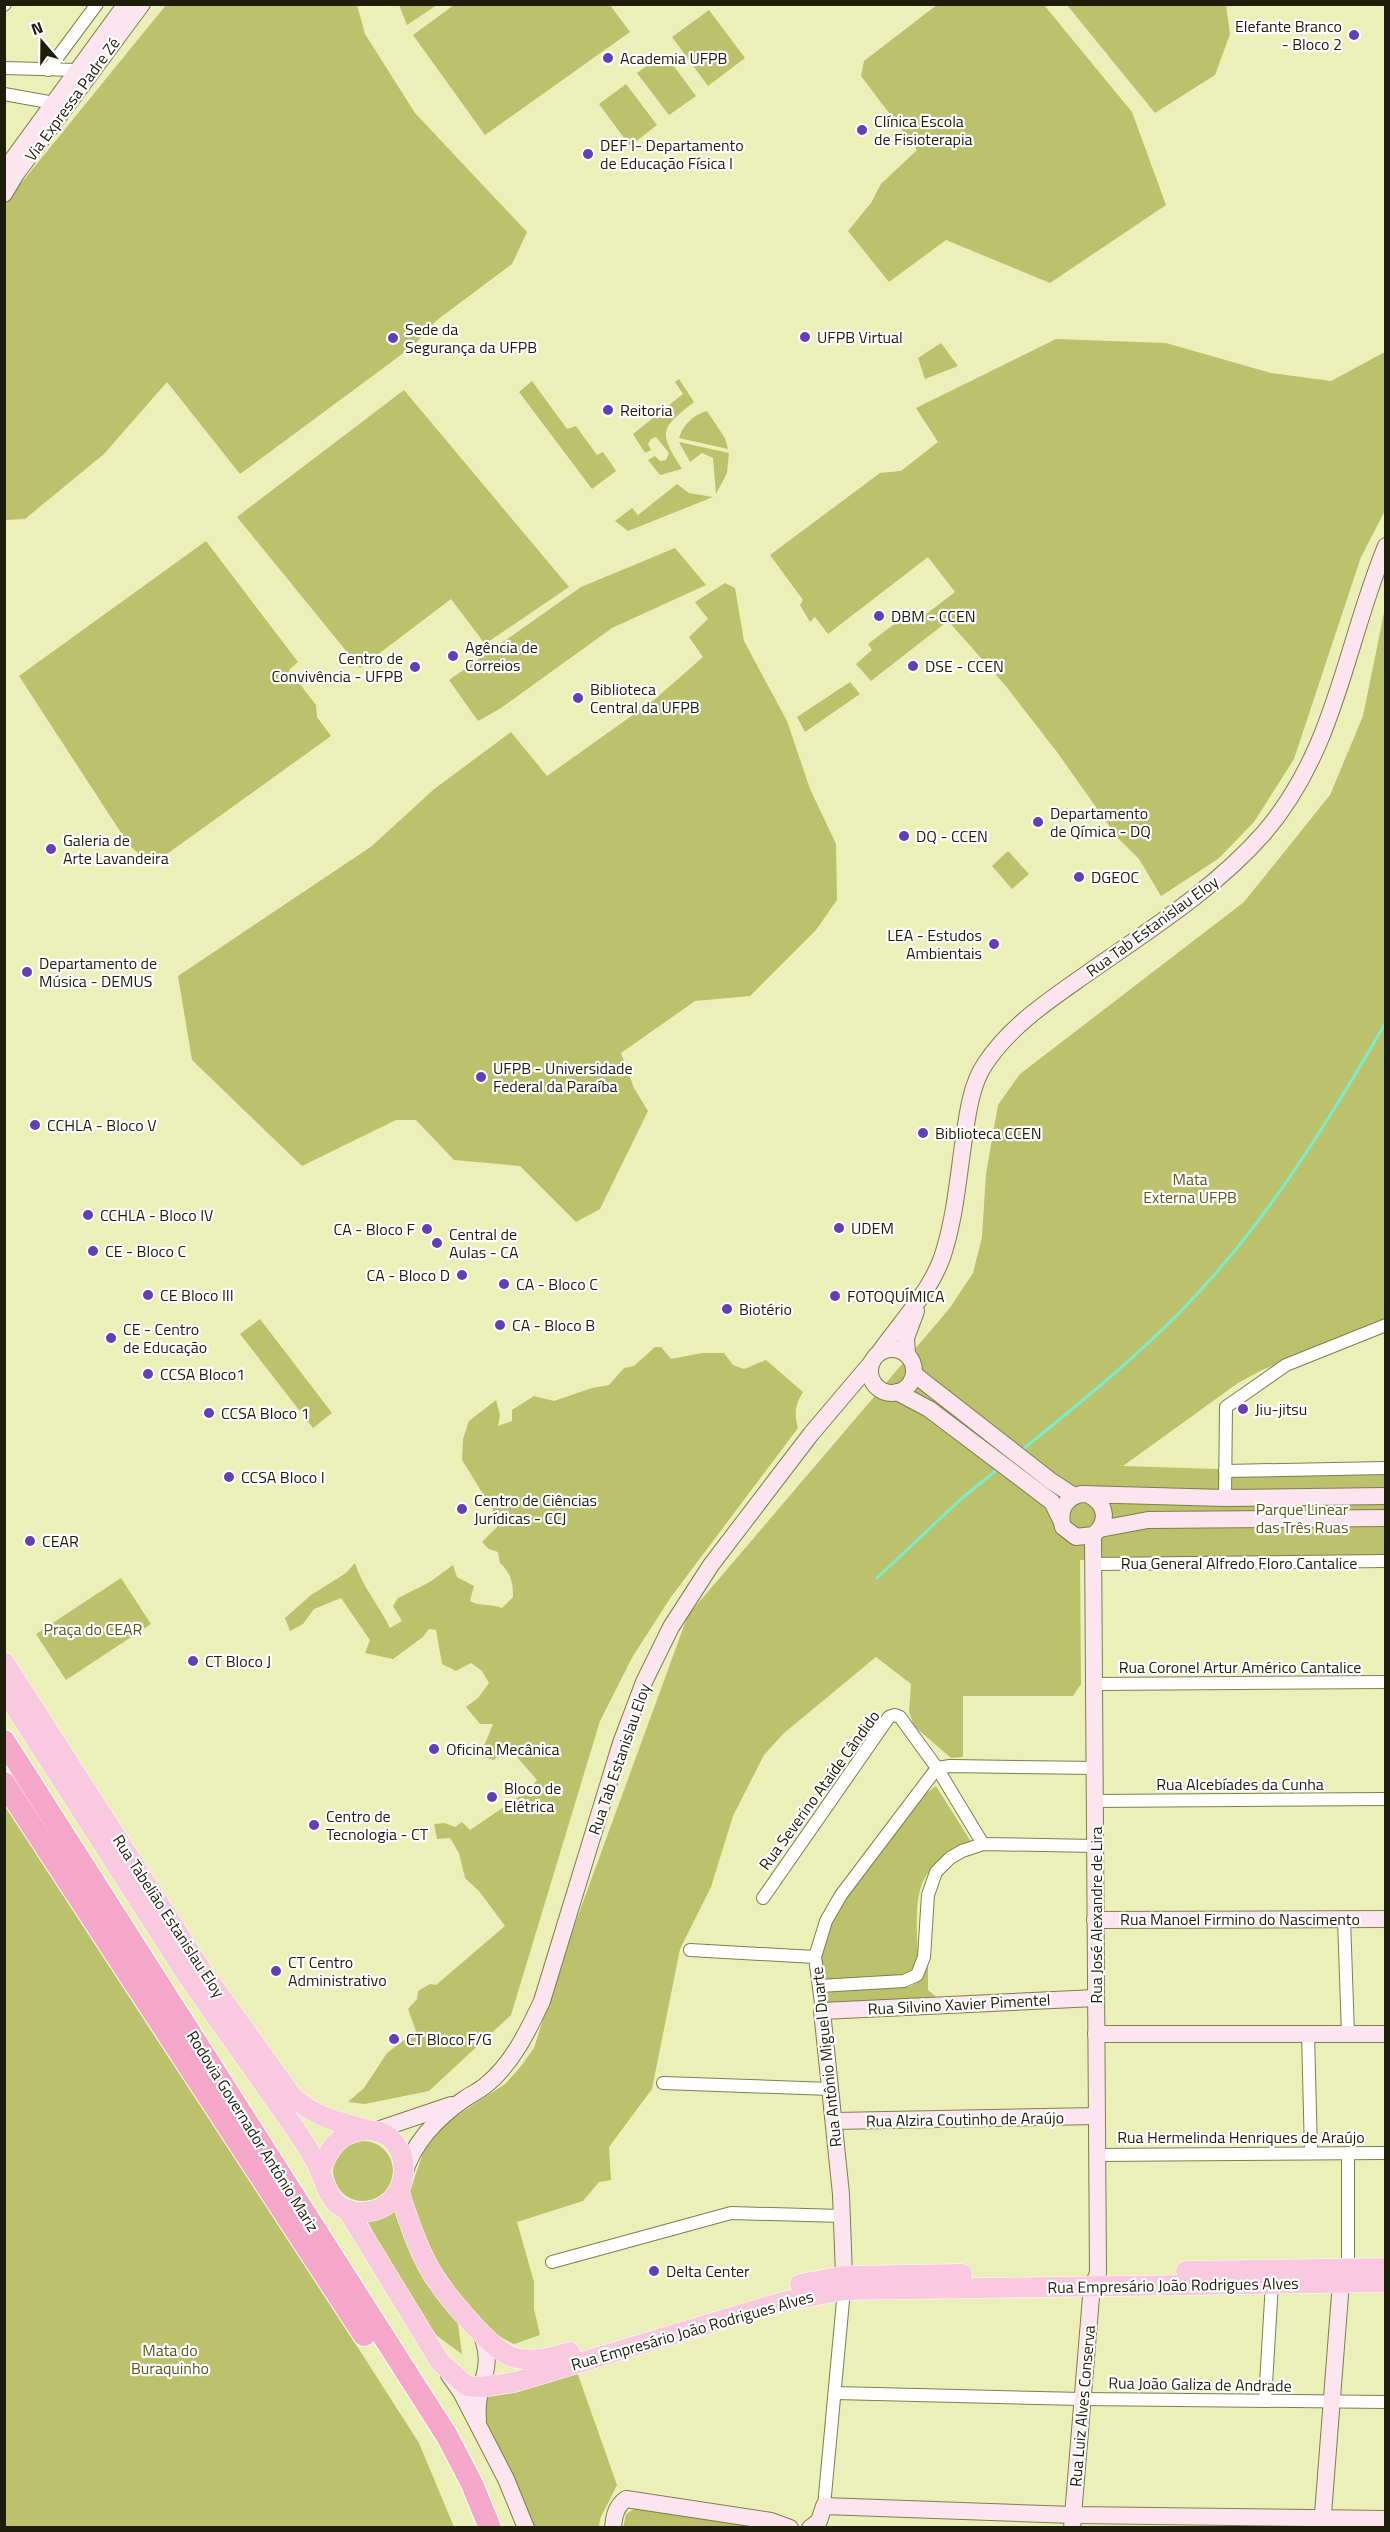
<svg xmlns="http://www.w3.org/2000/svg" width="1390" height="2532" viewBox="0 0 1390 2532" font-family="'Titillium Web',sans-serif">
<rect width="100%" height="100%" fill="#ebf0b9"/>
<g fill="#bcc16c">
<polygon points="938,4 1044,5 1132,112 1166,205 1050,283 946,240 889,282 848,231 871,203 881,184 917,150 861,76 864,61"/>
<polygon points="166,5 357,5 365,34 415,113 527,232 512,264 437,320 413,346 240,474 167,382 104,454 25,519 5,520 4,208 9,198"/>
<polygon points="399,5 437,5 407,25"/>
<polygon points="454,5 610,5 630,32 485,135 413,35"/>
<polygon points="1067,5 1226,5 1230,34 1215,75 1155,113"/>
<polygon points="709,10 745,58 708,86 672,37"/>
<polygon points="664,53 696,96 669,115 637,73"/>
<polygon points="626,84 657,125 630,146 599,104"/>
<polygon points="1056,339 1166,343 1271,373 1331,381 1385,352 1385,511 1361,557 1294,759 1254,822 1218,859 1161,896 1139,859 1117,837 1057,752 1005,685 948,621 871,681 856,664 872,650 868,644 914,609 921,618 955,592 928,557 828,634 815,617 810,622 800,605 803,600 770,555 880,473 901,471 938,442 916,408"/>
<polygon points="941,343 958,366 925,379 918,358"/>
<path d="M679,379l15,23c-34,27 -36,29 -12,67l-22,6 -12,-15 7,-4 5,5 6,-1 3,-7 -13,-16 -5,2 -3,5 3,6 -6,3 -12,-19 50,-40 -8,-12z"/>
<polygon points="532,381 567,429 576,426 597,455 603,452 616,471 592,489 519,392"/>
<polygon points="404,390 569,587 485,644 451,599 360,668 237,517"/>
<path d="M707,411l18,27 3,11 -49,-11c4,-13 14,-23 28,-27z"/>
<polygon points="679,442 729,453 727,473 716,494 713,458 702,453 690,462"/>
<polygon points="677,484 689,493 713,497 628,531 615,521 632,508 638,515"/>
<polygon points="206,541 298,662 289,670 316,705 317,717 331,736 160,859 139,854 129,845 19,676"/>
<polygon points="675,548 706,585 612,628 501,708 478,721 449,680 581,587"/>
<polygon points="725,583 735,588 744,641 787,721 810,789 836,844 837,900 816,930 750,996 695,1001 621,1053 634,1088 648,1111 600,1209 576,1222 520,1166 454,1160 416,1120 396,1120 302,1166 192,1060 178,976 372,846 433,790 511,732 547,776 654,700 703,657 689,637 708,619 695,602"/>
<polygon points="1385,608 1385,1321 1262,1370 1238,1383 1123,1466 1217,1469 1385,1467 1385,1568 1295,1568 1080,1560 1081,1684 1073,1696 963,1696 963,1757 951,1758 914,1726 909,1712 911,1684 876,1657 784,1733 764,1755 733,1816 711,1887 680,1949 652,2089 609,2147 611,2180 599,2182 583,2201 517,2222 534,2282 534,2309 540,2335 514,2344 496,2335 453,2290 432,2256 412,2207 410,2191 423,2153 443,2125 505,2084 521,2066 534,2048 564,1954 688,1615 949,1309 973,1273 982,1237 986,1174 998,1105 1020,1074 1244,902 1330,795 1363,716"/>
<polygon points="850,682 860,694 805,732 797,717"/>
<polygon points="1008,851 1029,874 1012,889 992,866"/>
<polygon points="260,1319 332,1413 313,1428 240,1334"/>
<path d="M655,1347h6l10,12 31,-6h22l9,12 11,4 22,-9 37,32c-8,13 -9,21 -5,36l-127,169 -38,59 -33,65 -89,294 -82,76 -64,13 -17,-2 16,-14 23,-35 29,-22 -8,-22 9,-10 1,-8 12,-7 6,1 69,-59 -26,-35 -14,-13 -6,-25 -9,-15 -13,1 -3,-15 11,-1 10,4 7,-5 8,8 59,-40 8,-10 -20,-23 -17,-4 -6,7 -14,-4 13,-32h-13l-14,-17 12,-9 11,-15 -7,-12 -11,-8 -15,8 -14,-7 -6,-34 -7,-1 -6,8 -30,22 -28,-6 5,-13 -29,-42 -27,11 -11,15 -13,7 -5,-13 26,-23 35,-22 9,-10c8,25 24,42 35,65l12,-7 -9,-15 5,-8 32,-16 23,-17 4,12 17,9 -4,15c11,6 20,2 32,7l11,-11c0,-15 -2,-24 -13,-34l-2,-11 -9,-3 -7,-7 19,-19 -39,-63 1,-21 6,-18 27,-21 4,15 -2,11 14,-5v-11l22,-14 20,5 38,-13 17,-3 15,-17 10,-2z"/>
<polygon points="121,1578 151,1624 66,1680 36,1634"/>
<path d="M936,1786l34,54v3c-65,27 -52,63 -52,123l-6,10 -89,5c-2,-12 -3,-24 0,-37 11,-45 72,-112 102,-150z"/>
<polygon points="4,1795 419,2443 454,2527 5,2527"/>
<polygon points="928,1964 928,1990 942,2002 827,2004 826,1994 829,1991 909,1987 917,1983"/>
<circle cx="363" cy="2171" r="30"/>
<polygon points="397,2209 458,2324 462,2354 437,2336 409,2299 388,2263 368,2222"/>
<polygon points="577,2372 617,2485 600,2519 599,2527 533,2527 478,2408 487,2391"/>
<polygon points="639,2506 726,2520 756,2527 623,2528 626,2514"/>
</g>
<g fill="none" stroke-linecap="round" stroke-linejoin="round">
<g stroke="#7deccb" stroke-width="3">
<path d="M1022,1450c54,-44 109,-88 158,-138 83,-84 147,-188 206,-290"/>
<polyline points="877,1578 962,1498 998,1469"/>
</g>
<defs>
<g id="street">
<polyline points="4,5 5,4"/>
<polyline points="4,68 77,70"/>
<polyline points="48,70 97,4"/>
<polyline points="4,94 54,103"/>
<polyline points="1225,1471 1386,1468"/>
<polyline points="1225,1498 1226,1407 1286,1365 1386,1325"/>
<polyline points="1092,1564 1386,1561"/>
<polyline points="1095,1684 1386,1682"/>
<polyline points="1095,1801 1386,1799"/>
<polyline points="763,1898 889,1717 895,1715 900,1717 937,1768 983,1844"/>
<polyline points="1344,1919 1348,2034"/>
<polyline points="690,1950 815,1957"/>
<polyline points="819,1986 904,1981 917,1975 924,1957 928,1895 936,1872 950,1858 962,1851 983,1844 1095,1846"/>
<polyline points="822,2011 815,1957 826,1921 841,1895 937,1768 950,1766 1096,1768"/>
<polyline points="1308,2034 1311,2152"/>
<polyline points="663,2083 830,2089"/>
<polyline points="1348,2153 1348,2268"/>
<polyline points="1097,2155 1386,2153"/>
<polyline points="552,2262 731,2213 842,2216"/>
<polyline points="835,2393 1082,2399 1386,2402"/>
<polyline points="1265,2401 1272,2283"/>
<polyline points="824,2506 844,2290"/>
</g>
<g id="secondary">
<polyline points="4,171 126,4"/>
<polyline points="4,194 16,174 142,4"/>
<circle cx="892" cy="1371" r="22"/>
<path d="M879,1353c23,-33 56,-66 66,-105 10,-34 13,-68 18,-103 4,-26 7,-59 22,-81 25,-38 63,-63 100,-89 61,-43 129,-85 179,-142 72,-84 81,-188 122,-287"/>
<polyline points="907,1354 906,1338 916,1311"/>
<polyline points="914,1374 1051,1481 1074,1496"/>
<polyline points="897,1392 929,1409 1052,1502 1061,1520"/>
<path d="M1089,1495c18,9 20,28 4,40l-17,2 -13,-10c-5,-16 2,-29 18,-33l144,4 161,-2"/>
<polyline points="1100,1529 1148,1520 1386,1518"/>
<polyline points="1095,1920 1386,1919"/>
<polyline points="1096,2034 1386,2034"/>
<polyline points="834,2121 1097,2116"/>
<polyline points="377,2130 451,2105"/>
<path d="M404,2175c8,-31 33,-57 59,-75 7,-5 16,-9 23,-15 26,-21 42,-54 56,-84l79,-258 23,-61 27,-55 40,-62 100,-131 61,-72"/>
<polyline points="844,2276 841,2194 822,2011 1096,1998"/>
<polyline points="449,2375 461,2392 506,2479 526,2528"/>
<path d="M478,2420c-4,-35 19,-49 3,-86"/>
<polyline points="1322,2527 1341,2282"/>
<path d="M613,2528c1,-12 3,-22 13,-29l145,22 19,7"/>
<polyline points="810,2528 819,2521 824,2506 1073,2515 1386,2519"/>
<polyline points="1072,2528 1091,2297 1093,2285 1098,2273 1093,1535"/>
</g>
<g id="primary">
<path d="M4,1662l197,307 91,127c21,20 45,26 73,33"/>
<path d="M4,1690l184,287 110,156c8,12 15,23 21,36 6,12 8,27 19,36 8,6 16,7 26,7 56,-3 51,-91 -5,-81 -22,4 -31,20 -39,40"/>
<path d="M399,2192c9,27 18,56 33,81 13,21 60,80 84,85 18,4 37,-1 54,-6"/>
<polyline points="348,2211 440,2362 467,2386 482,2387 515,2382 782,2302 844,2290 1386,2282"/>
<polyline points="1186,2271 1386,2268"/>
<polyline points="800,2284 844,2276 962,2274"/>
</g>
<g id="highway">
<polyline points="4,1741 447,2436 472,2484 490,2528"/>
<polyline points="4,1783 364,2335"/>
</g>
</defs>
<use href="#street" stroke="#7c7f4d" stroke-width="14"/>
<use href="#secondary" stroke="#7c7f4d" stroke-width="18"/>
<use href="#primary" stroke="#fff" stroke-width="21"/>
<use href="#highway" stroke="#fff" stroke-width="24"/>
<use href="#street" stroke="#fff" stroke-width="12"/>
<use href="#secondary" stroke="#fce5ef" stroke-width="16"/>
<use href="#primary" stroke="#f9cadf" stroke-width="20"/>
<use href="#highway" stroke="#f5a7c9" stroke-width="22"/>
</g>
<g fill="#623eb7" stroke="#fff" stroke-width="2">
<circle cx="1354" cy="35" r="6"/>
<circle cx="608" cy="58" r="6"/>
<circle cx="862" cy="130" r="6"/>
<circle cx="588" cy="154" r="6"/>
<circle cx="805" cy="337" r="6"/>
<circle cx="393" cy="338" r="6"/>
<circle cx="608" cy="410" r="6"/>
<circle cx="879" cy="616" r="6"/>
<circle cx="453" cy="656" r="6"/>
<circle cx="913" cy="666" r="6"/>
<circle cx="415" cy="667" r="6"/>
<circle cx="578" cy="698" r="6"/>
<circle cx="1038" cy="822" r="6"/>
<circle cx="904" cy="836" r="6"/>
<circle cx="51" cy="849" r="6"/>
<circle cx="1079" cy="877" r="6"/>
<circle cx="994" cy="944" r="6"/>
<circle cx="27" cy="972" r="6"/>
<circle cx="481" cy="1077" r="6"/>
<circle cx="35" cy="1125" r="6"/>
<circle cx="923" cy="1133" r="6"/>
<circle cx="88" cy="1215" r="6"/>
<circle cx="839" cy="1228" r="6"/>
<circle cx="427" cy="1229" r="6"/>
<circle cx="437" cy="1243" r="6"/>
<circle cx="93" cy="1251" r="6"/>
<circle cx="462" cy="1275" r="6"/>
<circle cx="504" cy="1284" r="6"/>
<circle cx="148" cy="1295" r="6"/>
<circle cx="835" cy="1296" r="6"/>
<circle cx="727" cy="1309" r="6"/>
<circle cx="500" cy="1325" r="6"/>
<circle cx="111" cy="1338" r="6"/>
<circle cx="148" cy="1374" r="6"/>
<circle cx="1243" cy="1409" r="6"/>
<circle cx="209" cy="1413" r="6"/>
<circle cx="229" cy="1477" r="6"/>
<circle cx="462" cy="1509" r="6"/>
<circle cx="30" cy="1541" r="6"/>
<circle cx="193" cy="1661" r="6"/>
<circle cx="434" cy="1749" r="6"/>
<circle cx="492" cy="1797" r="6"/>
<circle cx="314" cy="1825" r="6"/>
<circle cx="276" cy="1971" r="6"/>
<circle cx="394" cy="2039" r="6"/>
<circle cx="654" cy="2271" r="6"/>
</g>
<g text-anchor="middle" stroke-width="4.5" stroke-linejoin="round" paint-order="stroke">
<g font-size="16" fill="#1d1e09" stroke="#fff" text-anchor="start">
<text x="1342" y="32" text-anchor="end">Elefante Branco<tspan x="1342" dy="18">- Bloco 2</tspan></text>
<text x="620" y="64">Academia UFPB</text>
<text x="874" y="127">Clínica Escola<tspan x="874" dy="18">de Fisioterapia</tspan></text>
<text x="600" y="151">DEF I- Departamento<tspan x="600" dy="18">de Educação Física I</tspan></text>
<text x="405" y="335">Sede da<tspan x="405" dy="18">Segurança da UFPB</tspan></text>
<text x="817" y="343">UFPB Virtual</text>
<text x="620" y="416">Reitoria</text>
<text x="891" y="622">DBM - CCEN</text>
<text x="465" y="653">Agência de<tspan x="465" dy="18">Correios</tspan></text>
<text x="403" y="664" text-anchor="end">Centro de<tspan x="403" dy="18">Convivência - UFPB</tspan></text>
<text x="925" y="672">DSE - CCEN</text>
<text x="590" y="695">Biblioteca<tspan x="590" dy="18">Central da UFPB</tspan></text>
<text x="1050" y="819">Departamento<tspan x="1050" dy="18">de Qímica - DQ</tspan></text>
<text x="916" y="842">DQ - CCEN</text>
<text x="63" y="846">Galeria de<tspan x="63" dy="18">Arte Lavandeira</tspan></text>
<text x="1091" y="883">DGEOC</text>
<text x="982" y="941" text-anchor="end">LEA - Estudos<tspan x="982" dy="18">Ambientais</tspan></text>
<text x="39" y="969">Departamento de<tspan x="39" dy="18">Música - DEMUS</tspan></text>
<text x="493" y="1074">UFPB - Universidade<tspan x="493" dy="18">Federal da Paraíba</tspan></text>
<text x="47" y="1131">CCHLA - Bloco V</text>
<text x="935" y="1139">Biblioteca CCEN</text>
<text x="100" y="1221">CCHLA - Bloco IV</text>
<text x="851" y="1234">UDEM</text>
<text x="415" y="1235" text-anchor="end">CA - Bloco F</text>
<text x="449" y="1240">Central de<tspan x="449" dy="18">Aulas - CA</tspan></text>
<text x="105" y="1257">CE - Bloco C</text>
<text x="450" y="1281" text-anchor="end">CA - Bloco D</text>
<text x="516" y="1290">CA - Bloco C</text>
<text x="160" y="1301">CE Bloco III</text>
<text x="847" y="1302">FOTOQUÍMICA</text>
<text x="739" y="1315">Biotério</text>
<text x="512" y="1331">CA - Bloco B</text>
<text x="123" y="1335">CE - Centro<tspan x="123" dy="18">de Educação</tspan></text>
<text x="160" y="1380">CCSA Bloco1</text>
<text x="1255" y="1415">Jiu-jitsu</text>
<text x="221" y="1419">CCSA Bloco 1</text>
<text x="241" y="1483">CCSA Bloco I</text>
<text x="474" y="1506">Centro de Ciências<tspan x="474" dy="18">Jurídicas - CCJ</tspan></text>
<text x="42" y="1547">CEAR</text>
<text x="205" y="1667">CT Bloco J</text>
<text x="446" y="1755">Oficina Mecânica</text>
<text x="504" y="1794">Bloco de<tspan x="504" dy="18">Elétrica</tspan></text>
<text x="326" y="1822">Centro de<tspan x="326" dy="18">Tecnologia - CT</tspan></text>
<text x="288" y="1968">CT Centro<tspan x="288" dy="18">Administrativo</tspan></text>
<text x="406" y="2045">CT Bloco F/G</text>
<text x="666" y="2277">Delta Center</text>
</g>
<g font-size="16" fill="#1d1e09" stroke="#fff">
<text transform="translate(72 99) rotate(-54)" y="6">Via Expressa Padre Zé</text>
<text transform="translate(1152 926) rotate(-36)" y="6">Rua Tab Estanislau Eloy</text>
<text x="1239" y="1569">Rua General Alfredo Floro Cantalice</text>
<text x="1240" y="1673">Rua Coronel Artur Américo Cantalice</text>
<text transform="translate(619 1759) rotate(-71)" y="6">Rua Tab Estanislau Eloy</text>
<text x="1240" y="1790">Rua Alcebíades da Cunha</text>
<text transform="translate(819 1790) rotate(-54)" y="6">Rua Severino Ataíde Cândido</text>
<text transform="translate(1096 1915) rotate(-90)" y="6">Rua José Alexandre de Lira</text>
<text transform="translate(169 1916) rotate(57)" y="6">Rua Tabelião Estanislau Eloy</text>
<text x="1240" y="1925">Rua Manoel Firmino do Nascimento</text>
<text transform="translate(959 2004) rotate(-3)" y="6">Rua Silvino Xavier Pimentel</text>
<text transform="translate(826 2057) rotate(-96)" y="6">Rua Antônio Miguel Duarte</text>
<text transform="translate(965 2119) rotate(-1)" y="6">Rua Alzira Coutinho de Araújo</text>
<text transform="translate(253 2131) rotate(58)" y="6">Rodovia Governador Antônio Mariz</text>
<text x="1241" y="2143">Rua Hermelinda Henriques de Araújo</text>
<text transform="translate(1173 2285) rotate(-1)" y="6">Rua Empresário João Rodrigues Alves</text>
<text transform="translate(692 2330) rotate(-16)" y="6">Rua Empresário João Rodrigues Alves</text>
<text transform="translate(1200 2384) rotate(1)" y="6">Rua João Galiza de Andrade</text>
<text transform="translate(1082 2406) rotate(-85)" y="6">Rua Luiz Alves Conserva</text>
</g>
<g font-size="16" fill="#595c1b" stroke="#fff">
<text x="1190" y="1185">Mata<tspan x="1190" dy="18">Externa UFPB</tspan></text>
<text x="1302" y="1515">Parque Linear<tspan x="1302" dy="18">das Três Ruas</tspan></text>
<text x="93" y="1635">Praça do CEAR</text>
<text x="170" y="2356">Mata do<tspan x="170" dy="18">Buraquinho</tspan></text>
</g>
</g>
<rect width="1390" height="2532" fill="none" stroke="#1d1e09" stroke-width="12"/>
<g transform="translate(42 42) rotate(340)" stroke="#ffffff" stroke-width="4.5" paint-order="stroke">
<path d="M0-4.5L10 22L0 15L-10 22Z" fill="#1d1e09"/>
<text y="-9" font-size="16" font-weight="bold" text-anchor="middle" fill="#1d1e09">N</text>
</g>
</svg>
